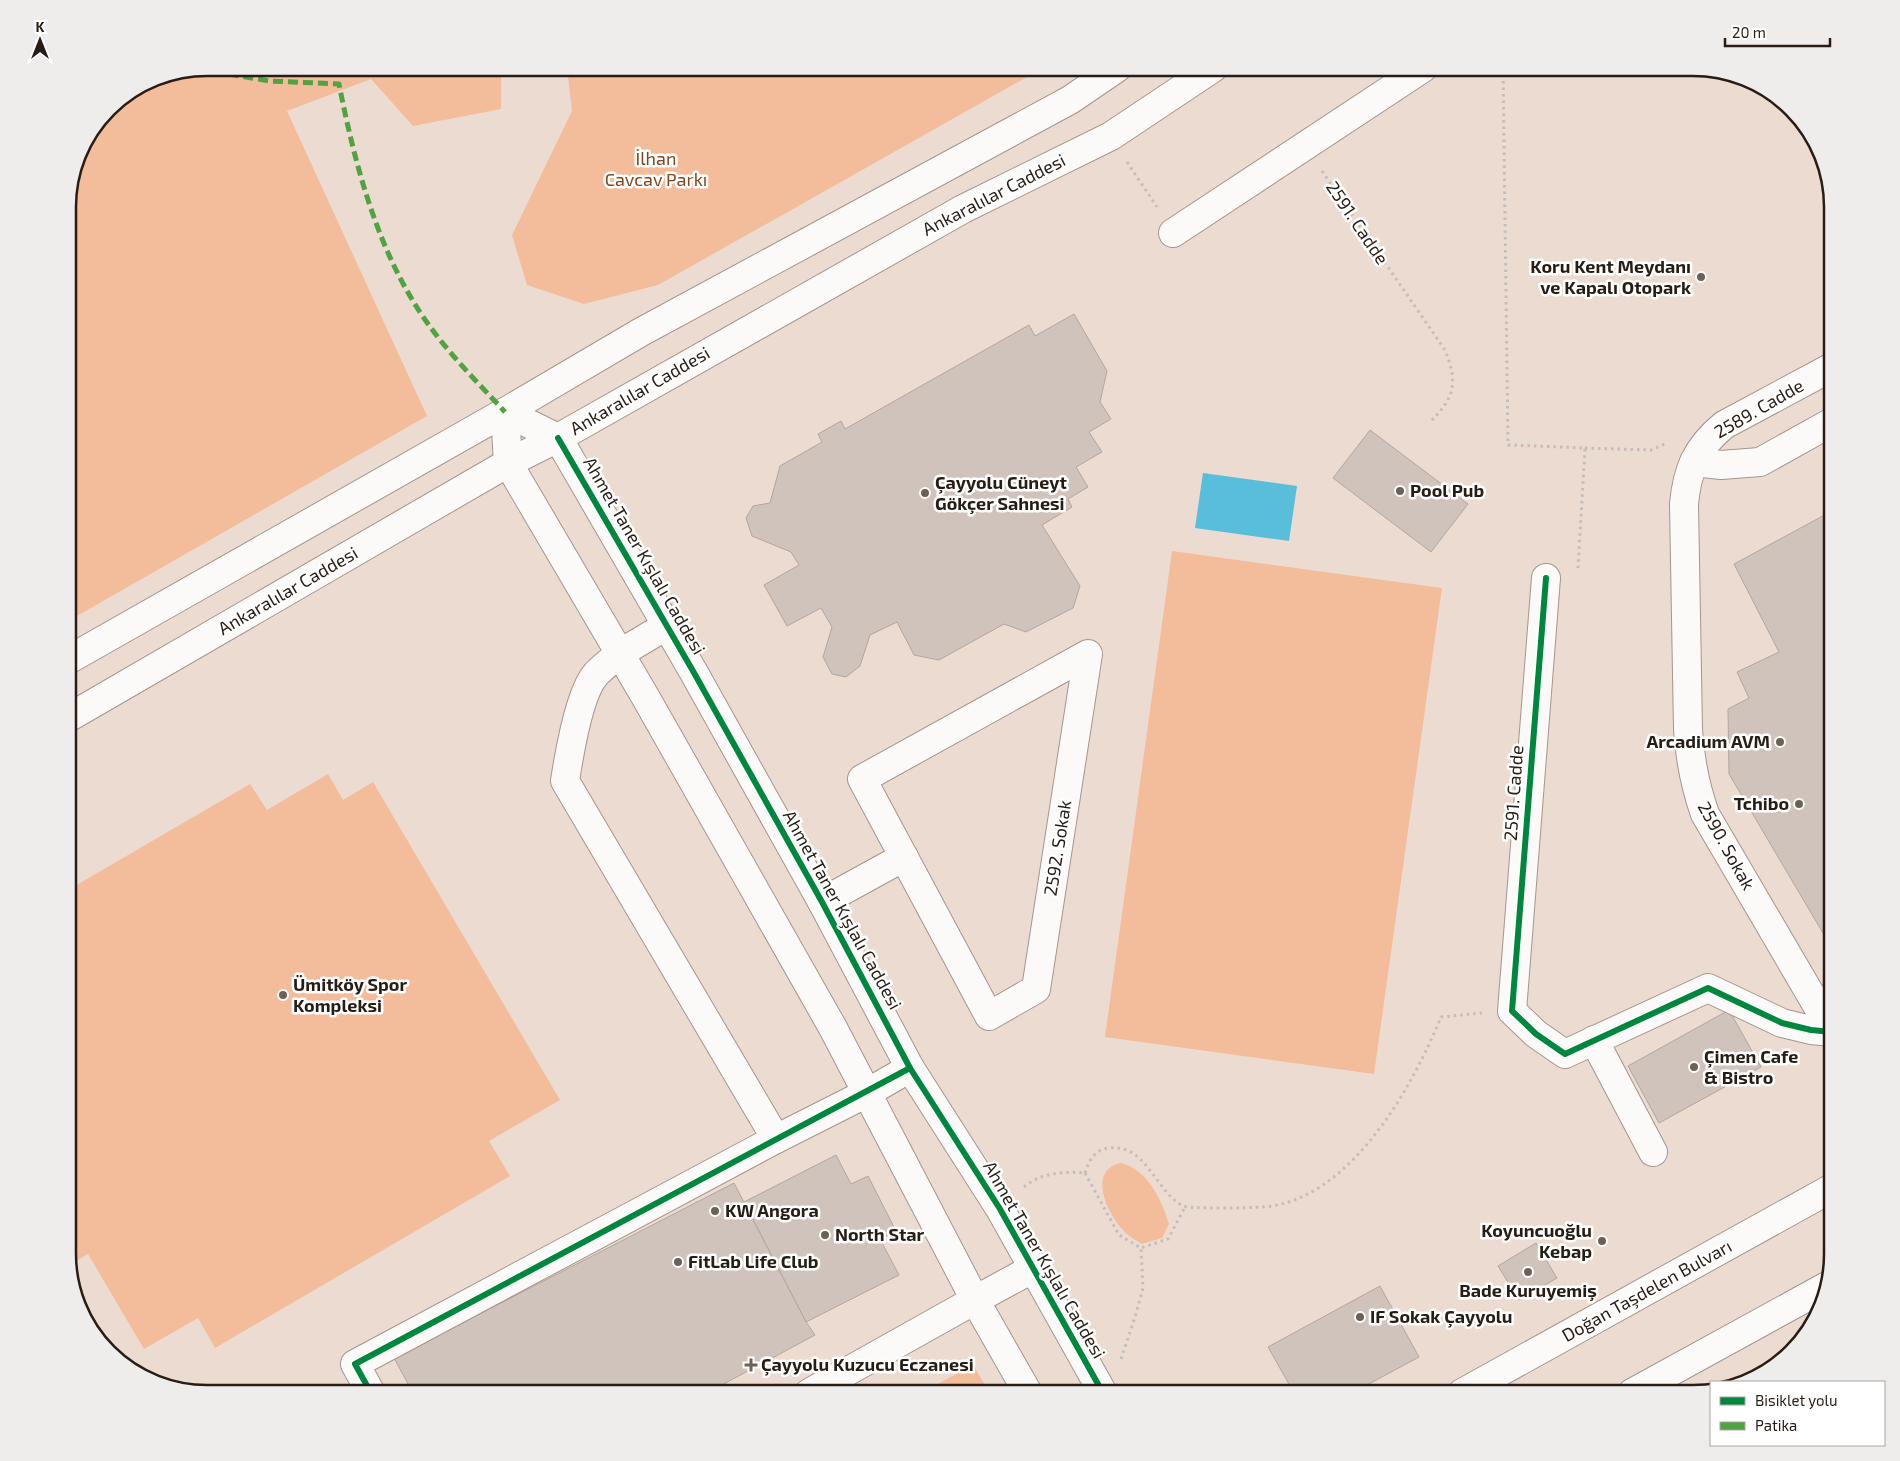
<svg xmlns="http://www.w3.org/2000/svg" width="1900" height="1461" viewBox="0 0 1900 1461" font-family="'Exo 2',sans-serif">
<rect width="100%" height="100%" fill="#ecdbd1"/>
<g fill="#f3bd9b">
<polygon points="207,68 501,68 501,109 413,126 371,79 287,111 427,416 68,621 68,198 82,145 115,102 154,78"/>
<polygon points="567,68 1043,68 658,285 584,304 527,285 512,235 572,111"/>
<polygon points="1172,551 1442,588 1374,1074 1105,1037"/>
<polygon points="328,774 343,800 373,782 560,1100 489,1141 510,1176 215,1348 198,1318 144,1349 88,1254 69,1265 68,1263 68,890 250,784 267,810"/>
<path d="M1121,1163c26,6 41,37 48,61l-7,14 -20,6c-6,-4 -14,-8 -19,-14 -16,-17 -36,-60 -2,-67z"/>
<polygon points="973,1365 990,1393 921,1393"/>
</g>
<polygon fill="#59bed9" points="1203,473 1297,486 1289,541 1195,528"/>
<g fill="#d0c3bb" stroke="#b3a69e">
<polygon points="1074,314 1107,371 1100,402 1111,419 1089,432 1102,452 1076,467 1088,487 1068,499 1072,507 1042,525 1080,586 1073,608 1026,632 1004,624 939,660 914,655 897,622 870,635 860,666 846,677 832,674 823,657 832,627 821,608 787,626 764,585 799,565 791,552 752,536 746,518 753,506 770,503 780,466 822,442 818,434 841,421 845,429 1029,325 1035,336"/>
<polygon points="1370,430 1468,504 1431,552 1333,478"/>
<polygon points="1832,511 1832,928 1823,933 1729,774 1728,709 1749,698 1737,672 1779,652 1734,564"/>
<polygon points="1729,1010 1761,1067 1659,1123 1628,1066"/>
<polygon points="836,1155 851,1184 868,1176 896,1231 880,1239 899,1275 806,1322 744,1202"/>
<polygon points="734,1183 806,1322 815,1335 707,1393 413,1393 394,1358"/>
<polygon points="1536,1243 1557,1278 1519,1300 1498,1266"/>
<polygon points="1380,1286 1419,1357 1352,1393 1294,1393 1268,1347"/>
</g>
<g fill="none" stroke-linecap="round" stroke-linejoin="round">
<defs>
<polyline id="lane" points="1820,1009 1832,988"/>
<g id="street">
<polyline points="1173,233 1423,68"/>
<path d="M1832,367l-108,58c-27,22 -37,45 -40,79l4,226c2,29 7,56 17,84l127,217"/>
<polyline points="1694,462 1721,465 1760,462 1832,422"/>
<polyline points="1546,578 1512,1011 1536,1034 1565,1054 1708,988 1782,1023 1811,1030 1832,1032"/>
<path d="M619,654c-7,6 -16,13 -23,20 -17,19 -27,81 -31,107l211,358"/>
<polygon points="1088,654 1036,989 989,1016 862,779"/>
<polyline points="822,902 904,857"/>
<polyline points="1594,1040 1653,1152"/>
<polyline points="371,1393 355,1364 776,1139 867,1093"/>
<polyline points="809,1393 975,1300"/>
</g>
<g id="secondary">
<polyline points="505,412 558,438 693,671 822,902 910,1068 1000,1209 1103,1393"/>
<polyline points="505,412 508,463 646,698 833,1028 975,1300 1028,1393"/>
<polyline points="619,654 666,626"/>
<polyline points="68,660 505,412 641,332 1070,100 1117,68"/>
<polyline points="68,718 508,463 558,438 963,209 1111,136 1213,68"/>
<polyline points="867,1093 910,1068"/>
<polyline points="975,1300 1034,1268"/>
<polyline points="1462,1393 1832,1188"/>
<polyline points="1632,1393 1827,1286"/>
</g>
</defs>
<use href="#lane" stroke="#a3968e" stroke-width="20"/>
<use href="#street" stroke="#a3968e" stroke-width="30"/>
<use href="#secondary" stroke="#a3968e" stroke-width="30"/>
<g stroke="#c4bebb" stroke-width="3" stroke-dasharray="2.5 4" stroke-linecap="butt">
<polyline points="1503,68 1508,445 1585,448 1578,569"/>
<polyline points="1127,162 1157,207"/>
<path d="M1322,171l123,179c13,32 10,48 -15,72"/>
<polyline points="1585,448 1651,450 1667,443"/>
<path d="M1085,1173c3,-11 10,-24 24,-25 38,-4 45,42 74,58 5,3 69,2 79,1 87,-5 150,-119 179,-190l41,-4"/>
<polyline points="1085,1173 1119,1235 1141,1248 1168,1239 1185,1207"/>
<path d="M1024,1187c16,-14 40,-16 61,-14"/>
<polyline points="1121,1359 1135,1317 1143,1288 1141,1248"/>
</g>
<use href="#lane" stroke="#fcfaf8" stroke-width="18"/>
<use href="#street" stroke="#fcfaf8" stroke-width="28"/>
<use href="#secondary" stroke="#fcfaf8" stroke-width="28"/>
<path stroke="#51a240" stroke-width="5" stroke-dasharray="10 5" stroke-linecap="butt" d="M199,69l71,12 69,3c17,86 41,177 95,248 21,28 47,54 71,80"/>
<defs>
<g id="cycleway">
<polyline points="558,438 693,671 822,902 910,1068 1000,1209 1103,1393"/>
<polyline points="1546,578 1512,1011 1536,1034 1565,1054 1708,988 1782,1023 1811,1030 1832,1032"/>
<polyline points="371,1393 355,1364 910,1068"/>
</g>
</defs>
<use href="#cycleway" stroke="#fff" stroke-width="9"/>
<use href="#cycleway" stroke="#00873e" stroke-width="6"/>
</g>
<g fill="#6d6057" stroke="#fff" stroke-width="2">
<circle cx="1701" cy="277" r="5"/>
<circle cx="1400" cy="491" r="5"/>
<circle cx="925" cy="493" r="5"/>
<circle cx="1780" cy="742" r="5"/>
<circle cx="1799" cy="804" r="5"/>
<circle cx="283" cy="995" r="5"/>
<circle cx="1694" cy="1067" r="5"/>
<circle cx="715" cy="1211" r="5"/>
<circle cx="825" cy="1235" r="5"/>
<circle cx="1602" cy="1241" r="5"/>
<circle cx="678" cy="1262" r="5"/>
<circle cx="1528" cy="1272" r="5"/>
<circle cx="1360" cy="1317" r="5"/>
<path d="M748.5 1357.5h5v5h5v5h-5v5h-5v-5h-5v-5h5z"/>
</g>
<g text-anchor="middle" stroke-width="5" stroke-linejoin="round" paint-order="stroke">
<g font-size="18" fill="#80471e" stroke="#fff">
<text x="656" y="165">İlhan<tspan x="656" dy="21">Cavcav Parkı</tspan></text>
</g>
<g font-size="18" fill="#281d15" stroke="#fff">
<text transform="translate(994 195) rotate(-27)" y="6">Ankaralılar Caddesi</text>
<text transform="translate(1357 223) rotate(56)" y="6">2591. Cadde</text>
<text transform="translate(640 391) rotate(-30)" y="6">Ankaralılar Caddesi</text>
<text transform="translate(1759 409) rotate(-30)" y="6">2589. Cadde</text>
<text transform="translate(644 556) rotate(60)" y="6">Ahmet Taner Kışlalı Caddesi</text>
<text transform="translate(288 591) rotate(-30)" y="6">Ankaralılar Caddesi</text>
<text transform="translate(1514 793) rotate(-86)" y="6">2591. Cadde</text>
<text transform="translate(1726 846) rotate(61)" y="6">2590. Sokak</text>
<text transform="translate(1058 848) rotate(-81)" y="6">2592. Sokak</text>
<text transform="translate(842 910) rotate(61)" y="6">Ahmet Taner Kışlalı Caddesi</text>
<text transform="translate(1044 1260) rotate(60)" y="6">Ahmet Taner Kışlalı Caddesi</text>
<text transform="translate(1647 1291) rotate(-29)" y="6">Doğan Taşdelen Bulvarı</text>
</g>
<g font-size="18" font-weight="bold" fill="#281d15" stroke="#fff" text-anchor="start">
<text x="1691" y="273" text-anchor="end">Koru Kent Meydanı<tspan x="1691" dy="21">ve Kapalı Otopark</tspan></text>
<text x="935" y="489">Çayyolu Cüneyt<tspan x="935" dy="21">Gökçer Sahnesi</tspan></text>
<text x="1410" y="497">Pool Pub</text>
<text x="1770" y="748" text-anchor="end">Arcadium AVM</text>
<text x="1789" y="810" text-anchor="end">Tchibo</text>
<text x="293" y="991">Ümitköy Spor<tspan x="293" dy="21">Kompleksi</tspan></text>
<text x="1704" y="1063">Çimen Cafe<tspan x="1704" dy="21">&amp; Bistro</tspan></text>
<text x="725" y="1217">KW Angora</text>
<text x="1592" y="1237" text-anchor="end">Koyuncuoğlu<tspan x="1592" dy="21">Kebap</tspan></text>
<text x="835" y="1241">North Star</text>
<text x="688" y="1268">FitLab Life Club</text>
<text x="1528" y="1297" text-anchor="middle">Bade Kuruyemiş</text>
<text x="1370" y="1323">IF Sokak Çayyolu</text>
<text x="761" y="1371">Çayyolu Kuzucu Eczanesi</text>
</g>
</g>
<path d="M0 0H1900V1461H0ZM207 76H1693A131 131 0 0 1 1824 207V1254A131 131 0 0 1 1693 1385H207A131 131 0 0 1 76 1254V207A131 131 0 0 1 207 76Z" fill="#eeedec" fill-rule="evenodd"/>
<path fill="none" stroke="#281d15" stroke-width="2.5" d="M207 76H1693A131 131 0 0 1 1824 207V1254A131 131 0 0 1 1693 1385H207A131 131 0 0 1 76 1254V207A131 131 0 0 1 207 76Z"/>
<rect x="1710" y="1381" width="175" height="65" fill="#ffffff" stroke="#a9a5a1"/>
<rect x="1720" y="1397" width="25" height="8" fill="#00873e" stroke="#a9a5a1"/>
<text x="1755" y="1406" font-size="15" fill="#281d15">Bisiklet yolu</text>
<rect x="1720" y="1422" width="25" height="8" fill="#51a240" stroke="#a9a5a1"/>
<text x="1755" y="1431" font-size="15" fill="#281d15">Patika</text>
<g transform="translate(40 40)" stroke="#ffffff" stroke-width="4" paint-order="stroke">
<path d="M0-4L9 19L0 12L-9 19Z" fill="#281d15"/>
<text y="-8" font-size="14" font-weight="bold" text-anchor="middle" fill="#281d15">K</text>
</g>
<path d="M1725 38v8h105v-8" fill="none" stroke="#281d15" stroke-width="2.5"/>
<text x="1732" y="38" font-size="15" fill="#281d15" stroke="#ffffff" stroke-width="4" paint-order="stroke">20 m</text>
</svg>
